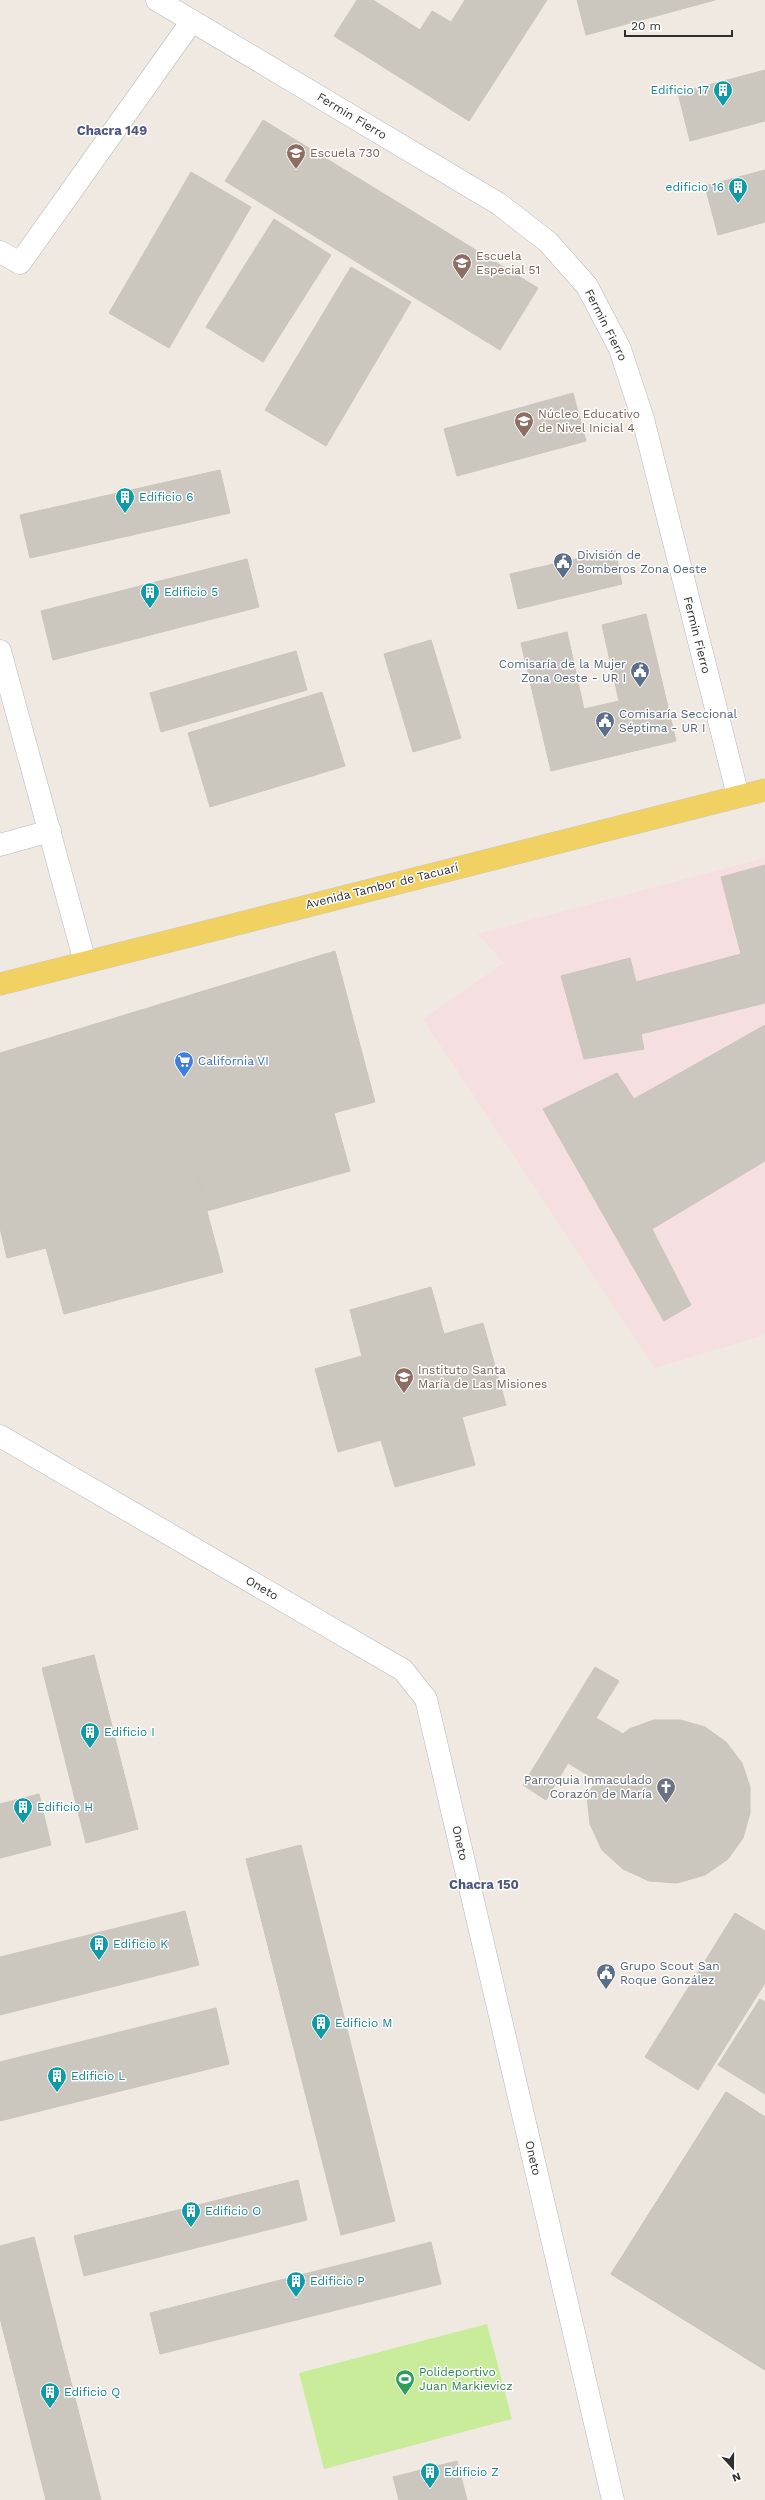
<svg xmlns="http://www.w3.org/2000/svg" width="765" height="2500" viewBox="0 0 765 2500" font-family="'Work Sans',sans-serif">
<rect width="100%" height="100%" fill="#efe9e1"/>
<polygon fill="#f5dfe0" points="765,858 765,1335 655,1368 423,1019 504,963 478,934"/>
<polygon fill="#c9ec9a" points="487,2324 512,2419 324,2469 299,2373"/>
<g fill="#cbc7bf" stroke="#cbc5ba">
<polygon points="357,0 373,0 420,30 432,11 451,22 465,0 547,0 469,121 334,36"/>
<polygon points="577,0 715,0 586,35"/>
<polygon points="765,70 765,121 690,141 678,93"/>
<polygon points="263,120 538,288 500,350 225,181"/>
<polygon points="765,170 765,222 718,235 705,186"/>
<polygon points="191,172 251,207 169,348 109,313"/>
<polygon points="274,219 331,255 263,362 206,327"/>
<polygon points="351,267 411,302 326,446 265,410"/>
<polygon points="573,393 586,441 457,476 444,429"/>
<polygon points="220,470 230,513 30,558 20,515"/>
<polygon points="615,550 622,584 518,609 510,574"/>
<polygon points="247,559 259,607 53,660 41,611"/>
<polygon points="646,614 676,741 551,771 521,643 567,632 584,709 619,701 602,625"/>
<polygon points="431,640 461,738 413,752 384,654"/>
<polygon points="296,651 307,690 161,732 150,693"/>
<polygon points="322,692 345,766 210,807 188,733"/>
<polygon points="765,865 765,1003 641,1034 644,1049 584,1059 561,976 630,958 636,982 741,954 721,877"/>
<polygon points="335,951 375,1102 0,1202 0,1053"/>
<polygon points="765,1025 765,1161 652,1229 691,1305 664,1321 543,1109 617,1073 634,1099"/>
<polygon points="334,1113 350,1171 207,1211 191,1151"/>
<polygon points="191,1151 223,1272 64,1314 46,1248 7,1258 0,1228 0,1202"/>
<polygon points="431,1287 444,1334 483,1323 506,1405 462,1417 475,1465 395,1487 381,1440 338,1452 315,1369 362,1356 350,1310"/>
<polygon points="94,1655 138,1829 86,1843 42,1668"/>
<polygon points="595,1667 619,1681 596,1718 623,1734 596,1780 568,1763 546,1800 523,1785"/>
<polygon points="654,1720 680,1720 705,1727 726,1742 742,1763 750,1787 750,1813 743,1838 728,1859 705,1875 677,1883 649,1881 623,1869 602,1850 590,1824 587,1796 623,1734 629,1729"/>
<polygon points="39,1794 51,1845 0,1858 0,1804"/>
<polygon points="301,1845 395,2221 341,2235 246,1859"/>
<polygon points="185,1911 199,1965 0,2015 0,1957"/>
<polygon points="735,1913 765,1931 765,1983 698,2090 645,2057"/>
<polygon points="760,1999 765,2002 765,2094 718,2065"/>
<polygon points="216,2008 229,2064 0,2121 0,2062"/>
<polygon points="726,2092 765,2117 765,2370 611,2274"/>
<polygon points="726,2092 765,2117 765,2370 611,2274"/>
<polygon points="298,2180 307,2220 84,2276 74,2236"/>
<polygon points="34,2237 101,2500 46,2500 0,2318 0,2246"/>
<polygon points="431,2242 441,2284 160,2354 150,2313"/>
<polygon points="457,2461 467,2500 399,2500 393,2477"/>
</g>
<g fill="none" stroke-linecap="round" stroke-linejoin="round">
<defs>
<g id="minor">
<polyline points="157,0 499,204 548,242 587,286 620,349 643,419 738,796"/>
<polyline points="0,252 20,263 192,21"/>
<polyline points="0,651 85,962"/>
<polyline points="0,845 50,831"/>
<polyline points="0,1436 403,1670 426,1699 613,2500"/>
</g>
<polyline id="major" points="0,984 765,790"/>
</defs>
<use href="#minor" stroke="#b4b7c1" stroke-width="23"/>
<use href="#major" stroke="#c9c9c9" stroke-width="23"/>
<use href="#minor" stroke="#fff" stroke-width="22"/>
<use href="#major" stroke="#f2d163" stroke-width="22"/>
</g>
<defs>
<symbol id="building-pin" viewBox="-11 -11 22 30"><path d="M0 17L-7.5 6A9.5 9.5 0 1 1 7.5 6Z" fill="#0f9aa8" stroke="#fff"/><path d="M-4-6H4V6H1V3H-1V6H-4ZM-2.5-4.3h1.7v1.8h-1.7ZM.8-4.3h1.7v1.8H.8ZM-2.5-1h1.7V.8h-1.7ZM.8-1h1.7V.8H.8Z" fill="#fff"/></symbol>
<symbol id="school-pin" viewBox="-11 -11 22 30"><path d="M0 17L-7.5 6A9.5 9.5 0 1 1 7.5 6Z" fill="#8d6e63" stroke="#fff"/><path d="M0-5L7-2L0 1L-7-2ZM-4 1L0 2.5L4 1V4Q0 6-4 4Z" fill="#fff"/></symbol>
<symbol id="civic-pin" viewBox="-11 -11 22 30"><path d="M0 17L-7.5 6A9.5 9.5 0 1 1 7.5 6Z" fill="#5c6f8a" stroke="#fff"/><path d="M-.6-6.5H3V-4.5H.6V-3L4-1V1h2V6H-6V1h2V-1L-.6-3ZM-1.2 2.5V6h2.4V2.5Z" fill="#fff"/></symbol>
<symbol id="supermarket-pin" viewBox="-11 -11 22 30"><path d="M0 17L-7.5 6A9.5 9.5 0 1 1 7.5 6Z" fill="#3f7fe0" stroke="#fff"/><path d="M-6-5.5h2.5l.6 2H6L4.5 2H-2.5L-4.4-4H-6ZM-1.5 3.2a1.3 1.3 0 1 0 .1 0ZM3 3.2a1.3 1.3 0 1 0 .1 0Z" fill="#fff"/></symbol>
<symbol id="church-pin" viewBox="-11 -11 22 30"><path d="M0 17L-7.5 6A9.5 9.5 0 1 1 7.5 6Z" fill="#6b7280" stroke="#fff"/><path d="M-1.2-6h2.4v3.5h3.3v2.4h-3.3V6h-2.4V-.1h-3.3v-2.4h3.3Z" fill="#fff"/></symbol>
<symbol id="stadium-pin" viewBox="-11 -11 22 30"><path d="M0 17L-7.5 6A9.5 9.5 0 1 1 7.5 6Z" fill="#2e9e5b" stroke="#fff"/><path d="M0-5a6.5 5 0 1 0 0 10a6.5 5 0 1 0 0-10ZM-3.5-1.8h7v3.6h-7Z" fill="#fff"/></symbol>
</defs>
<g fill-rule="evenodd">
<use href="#building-pin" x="712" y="79" width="22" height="30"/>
<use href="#school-pin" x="285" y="142" width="22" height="30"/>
<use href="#building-pin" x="727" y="176" width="22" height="30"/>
<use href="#school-pin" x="451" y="252" width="22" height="30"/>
<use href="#school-pin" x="513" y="410" width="22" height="30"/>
<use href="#building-pin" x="114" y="486" width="22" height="30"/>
<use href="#civic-pin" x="552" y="551" width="22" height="30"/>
<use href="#building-pin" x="139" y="581" width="22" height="30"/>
<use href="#civic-pin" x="629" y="660" width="22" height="30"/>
<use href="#civic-pin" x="594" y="710" width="22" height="30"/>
<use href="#supermarket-pin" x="173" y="1050" width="22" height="30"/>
<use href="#school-pin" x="393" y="1366" width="22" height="30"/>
<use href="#building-pin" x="79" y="1721" width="22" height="30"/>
<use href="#church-pin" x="655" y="1776" width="22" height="30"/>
<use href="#building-pin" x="12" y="1796" width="22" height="30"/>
<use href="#building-pin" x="88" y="1933" width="22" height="30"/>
<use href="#civic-pin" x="595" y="1962" width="22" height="30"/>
<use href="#building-pin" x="310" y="2012" width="22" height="30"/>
<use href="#building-pin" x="46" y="2065" width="22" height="30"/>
<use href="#building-pin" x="180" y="2200" width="22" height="30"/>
<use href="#building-pin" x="285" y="2270" width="22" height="30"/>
<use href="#stadium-pin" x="394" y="2368" width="22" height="30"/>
<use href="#building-pin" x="39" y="2381" width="22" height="30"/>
<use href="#building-pin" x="419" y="2461" width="22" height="30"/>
</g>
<g text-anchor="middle" stroke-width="3" stroke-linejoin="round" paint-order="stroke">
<g font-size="12" fill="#0d838f" stroke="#fff" text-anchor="start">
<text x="709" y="94" text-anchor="end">Edificio 17</text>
<text x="724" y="191" text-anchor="end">edificio 16</text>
<text x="139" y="501">Edificio 6</text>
<text x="164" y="596">Edificio 5</text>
<text x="104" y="1736">Edificio I</text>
<text x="37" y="1811">Edificio H</text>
<text x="113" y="1948">Edificio K</text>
<text x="335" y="2027">Edificio M</text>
<text x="71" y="2080">Edificio L</text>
<text x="205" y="2215">Edificio O</text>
<text x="310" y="2285">Edificio P</text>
<text x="64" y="2396">Edificio Q</text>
<text x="444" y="2476">Edificio Z</text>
</g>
<g font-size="12" fill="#2e2e2e" stroke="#fff">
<text transform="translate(352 116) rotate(31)" y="4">Fermin Fierro</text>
<text transform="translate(606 325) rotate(63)" y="4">Fermin Fierro</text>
<text transform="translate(697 635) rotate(76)" y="4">Fermin Fierro</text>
<text transform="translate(382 886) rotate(-14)" y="4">Avenida Tambor de Tacuarí</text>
<text transform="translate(262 1588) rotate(30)" y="4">Oneto</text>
<text transform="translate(460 1843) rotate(77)" y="4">Oneto</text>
<text transform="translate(533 2158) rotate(77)" y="4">Oneto</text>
</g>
<g font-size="12" fill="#785e54" stroke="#fff" text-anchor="start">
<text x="310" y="157">Escuela 730</text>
<text x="476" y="260">Escuela<tspan x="476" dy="14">Especial 51</tspan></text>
<text x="538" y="418">Núcleo Educativo<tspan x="538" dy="14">de Nivel Inicial 4</tspan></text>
<text x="418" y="1374">Instituto Santa<tspan x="418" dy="14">María de Las Misiones</tspan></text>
</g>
<g font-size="12" fill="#4e5e75" stroke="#fff" text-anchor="start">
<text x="577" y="559">División de<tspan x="577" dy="14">Bomberos Zona Oeste</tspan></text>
<text x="626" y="668" text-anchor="end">Comisaría de la Mujer<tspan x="626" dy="14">Zona Oeste - UR I</tspan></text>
<text x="619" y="718">Comisaría Seccional<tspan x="619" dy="14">Séptima - UR I</tspan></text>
<text x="620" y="1970">Grupo Scout San<tspan x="620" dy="14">Roque González</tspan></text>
</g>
<g font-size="12" fill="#366cbe" stroke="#fff" text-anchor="start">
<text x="198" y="1065">California VI</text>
</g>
<g font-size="12" fill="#5b616d" stroke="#fff" text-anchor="end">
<text x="652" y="1784">Parroquia Inmaculado<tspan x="652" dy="14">Corazón de María</tspan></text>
</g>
<g font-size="12" fill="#27864d" stroke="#fff" text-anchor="start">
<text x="419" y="2376">Polideportivo<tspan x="419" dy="14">Juan Markievicz</tspan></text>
</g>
<g font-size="13" font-weight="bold" fill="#4d5680" stroke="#fff">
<text x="112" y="135">Chacra 149</text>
<text x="484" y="1889">Chacra 150</text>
</g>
</g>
<g transform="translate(733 2468) rotate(159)" stroke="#ffffff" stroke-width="3" paint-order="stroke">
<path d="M0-3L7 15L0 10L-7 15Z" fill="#2e2e2e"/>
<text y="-6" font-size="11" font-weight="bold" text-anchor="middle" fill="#2e2e2e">N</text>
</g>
<path d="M625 30v6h107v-6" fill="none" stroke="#2e2e2e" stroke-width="2"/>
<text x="631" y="30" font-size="12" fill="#2e2e2e" stroke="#ffffff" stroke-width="3" paint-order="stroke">20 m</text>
</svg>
